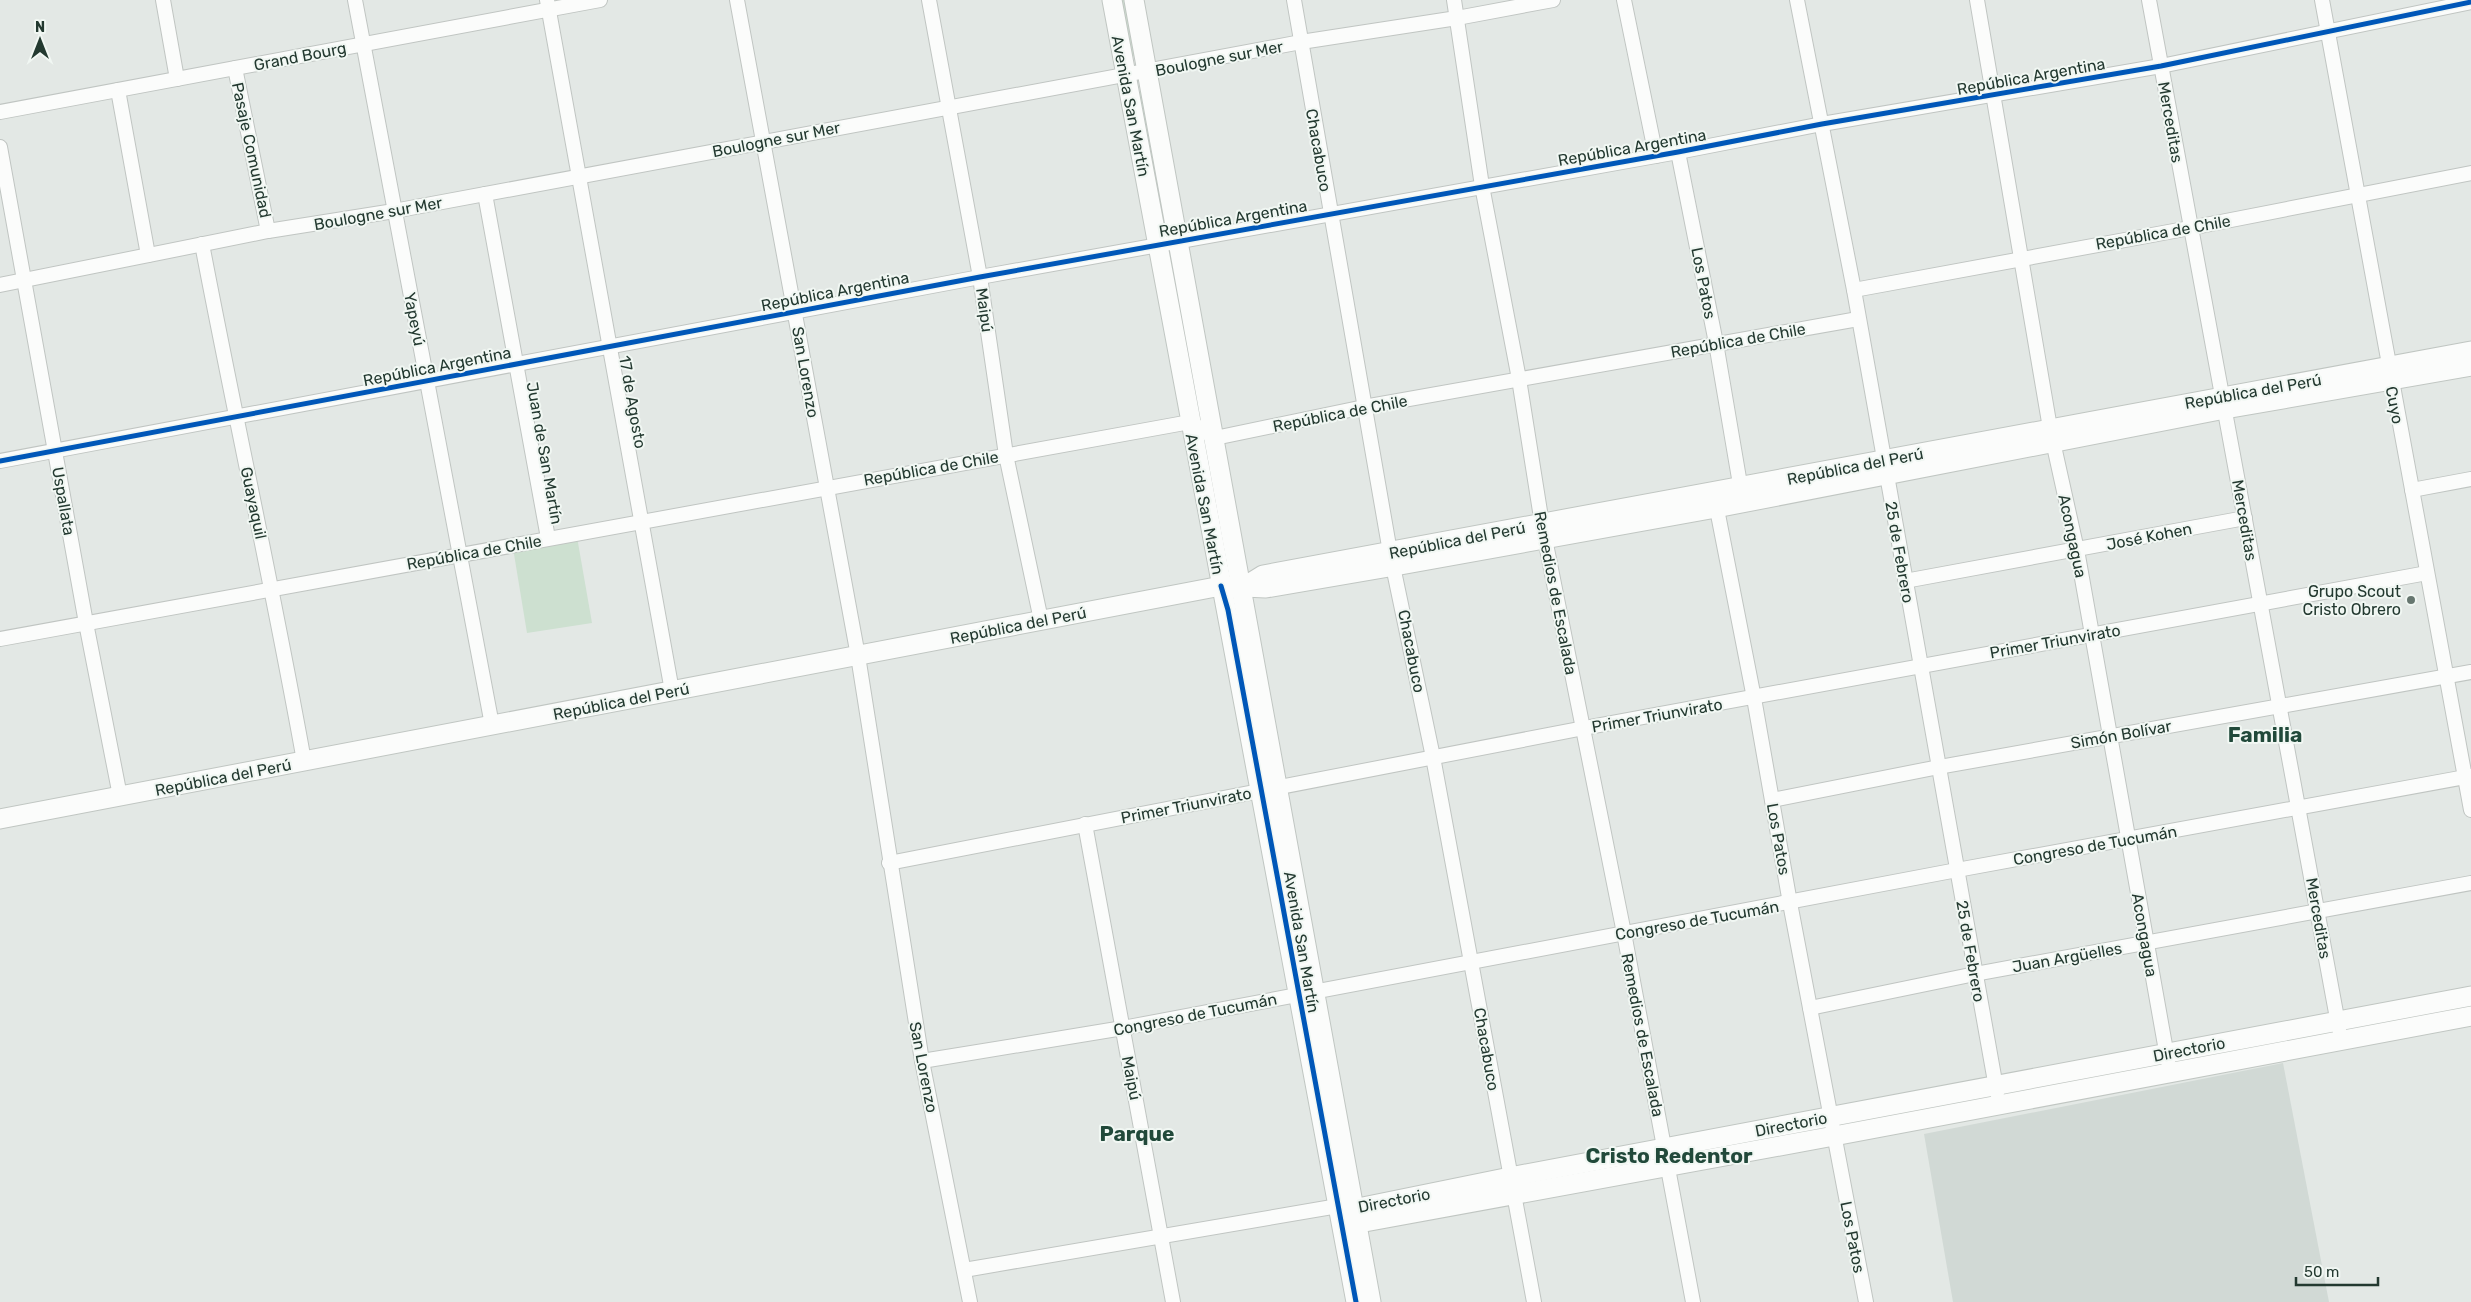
<svg xmlns="http://www.w3.org/2000/svg" width="2471" height="1302" viewBox="0 0 2471 1302" font-family="Rubik,sans-serif">
<rect width="100%" height="100%" fill="#e3e8e5"/>
<polygon fill="#d1d9d5" points="2283,1063 2329,1302 1953,1302 1924,1134"/>
<g fill="#cde0d0">
<polygon points="1119,0 1126,0 1135,56 1131,57"/>
<polygon points="1139,92 1142,92 1167,226 1162,227"/>
<polygon points="1170,258 1173,258 1203,419 1201,420 1168,260"/>
<polygon points="577,537 592,623 527,633 513,548"/>
</g>
<g fill="none" stroke-linecap="round" stroke-linejoin="round">
<defs>
<g id="street">
<polyline points="163,0 177,79"/>
<polyline points="355,0 492,725"/>
<polyline points="547,0 672,691"/>
<polyline points="737,0 858,656 922,1061 970,1302"/>
<polyline points="929,0 980,277 1006,455 1041,620"/>
<polyline points="1294,0 1390,552 1433,757 1534,1302"/>
<polyline points="1454,0 1482,186 1519,379 1542,524 1624,933 1693,1302"/>
<polyline points="1624,0 1656,156"/>
<polyline points="1797,0 1854,290 1997,1093"/>
<polyline points="1977,0 2050,428 2077,550 2168,1062"/>
<polyline points="2149,0 2339,1029"/>
<polyline points="2322,0 2471,810"/>
<polyline points="235,68 268,231"/>
<polyline points="118,90 148,255"/>
<polyline points="0,112 600,0"/>
<polyline points="0,147 86,623 120,796"/>
<polyline points="1678,152 1716,343 1742,496"/>
<polyline points="485,194 548,538"/>
<path d="M202,244c33,173 71,344 102,517"/>
<polyline points="0,285 268,231 394,211 1301,42 1457,18 1553,0"/>
<polyline points="1854,290 2190,228 2471,173"/>
<polyline points="0,461 980,277 1678,152 1822,124 2161,66 2471,2"/>
<polyline points="2412,490 2471,479"/>
<polyline points="1715,499 1754,698 1790,903 1866,1302"/>
<polyline points="1905,581 2245,518"/>
<polyline points="0,639 1190,422 1215,438 1364,407 1858,319"/>
<polyline points="1772,800 1939,767 2471,672"/>
<polyline points="1085,824 1173,1302"/>
<polyline points="889,863 1584,728 2427,573"/>
<polyline points="1810,1008 1975,974 2471,883"/>
<polyline points="922,1061 1123,1028 1957,870 2471,776"/>
<polyline points="964,1270 1338,1206"/>
</g>
<g id="secondary">
<polyline points="1112,0 1356,1302"/>
<polyline points="1134,0 1371,1302"/>
<path d="M1242,588l21,-13c403,-71 805,-151 1208,-224"/>
<polyline points="0,819 1221,586 1266,588 1395,566 1716,508 2225,409 2471,366"/>
<polyline points="1340,1206 1353,1209 1510,1177 2471,996"/>
<polyline points="1343,1226 1834,1136 2471,1016"/>
</g>
</defs>
<use href="#street" stroke="#c0c5c2" stroke-width="16"/>
<use href="#secondary" stroke="#c0c6c2" stroke-width="21"/>
<use href="#street" stroke="#fbfcfb" stroke-width="14"/>
<use href="#secondary" stroke="#fbfcfb" stroke-width="19"/>
<defs>
<g id="cycleway">
<polyline points="0,461 980,277 1678,152 1822,124 2161,66 2471,2"/>
<polyline points="1221,586 1228,610 1356,1302"/>
</g>
</defs>
<use href="#cycleway" stroke="#f1f7f3" stroke-width="8"/>
<use href="#cycleway" stroke="#0057b8" stroke-width="5"/>
</g>
<circle fill="#66766f" stroke="#f1f7f3" stroke-width="2" cx="2411" cy="600" r="5"/>
<g text-anchor="middle" stroke-width="4" stroke-linejoin="round" paint-order="stroke">
<g font-size="16" fill="#233930" stroke="#f1f7f3">
<text transform="translate(300 56) rotate(-11)" y="6">Grand Bourg</text>
<text transform="translate(1219 58) rotate(-11)" y="6">Boulogne sur Mer</text>
<text transform="translate(2031 76) rotate(-10)" y="6">República Argentina</text>
<text transform="translate(1131 106) rotate(79)" y="6">Avenida San Martín</text>
<text transform="translate(2171 122) rotate(80)" y="6">Merceditas</text>
<text transform="translate(776 139) rotate(-11)" y="6">Boulogne sur Mer</text>
<text transform="translate(1632 147) rotate(-10)" y="6">República Argentina</text>
<text transform="translate(252 150) rotate(78)" y="6">Pasaje Comunidad</text>
<text transform="translate(1319 150) rotate(80)" y="6">Chacabuco</text>
<text transform="translate(378 213) rotate(-10)" y="6">Boulogne sur Mer</text>
<text transform="translate(1233 218) rotate(-10)" y="6">República Argentina</text>
<text transform="translate(2163 232) rotate(-10)" y="6">República de Chile</text>
<text transform="translate(1704 283) rotate(79)" y="6">Los Patos</text>
<text transform="translate(835 291) rotate(-11)" y="6">República Argentina</text>
<text transform="translate(985 310) rotate(82)" y="6">Maipú</text>
<text transform="translate(415 319) rotate(79)" y="6">Yapeyú</text>
<text transform="translate(1738 340) rotate(-10)" y="6">República de Chile</text>
<text transform="translate(437 366) rotate(-11)" y="6">República Argentina</text>
<text transform="translate(806 372) rotate(80)" y="6">San Lorenzo</text>
<text transform="translate(2253 391) rotate(-10)" y="6">República del Perú</text>
<text transform="translate(633 402) rotate(80)" y="6">17 de Agosto</text>
<text transform="translate(2395 405) rotate(79)" y="6">Cuyo</text>
<text transform="translate(1340 413) rotate(-11)" y="6">República de Chile</text>
<text transform="translate(545 453) rotate(80)" y="6">Juan de San Martín</text>
<text transform="translate(1855 466) rotate(-11)" y="6">República del Perú</text>
<text transform="translate(931 468) rotate(-10)" y="6">República de Chile</text>
<text transform="translate(64 501) rotate(80)" y="6">Uspallata</text>
<text transform="translate(254 503) rotate(78)" y="6">Guayaquil</text>
<text transform="translate(1205 504) rotate(79)" y="6">Avenida San Martín</text>
<text transform="translate(2245 520) rotate(80)" y="6">Merceditas</text>
<text transform="translate(2073 536) rotate(78)" y="6">Acongagua</text>
<text transform="translate(2149 536) rotate(-11)" y="6">José Kohen</text>
<text transform="translate(1457 540) rotate(-11)" y="6">República del Perú</text>
<text transform="translate(474 552) rotate(-10)" y="6">República de Chile</text>
<text transform="translate(1900 552) rotate(80)" y="6">25 de Febrero</text>
<text transform="translate(1556 593) rotate(79)" y="6">Remedios de Escalada</text>
<text transform="translate(1018 625) rotate(-11)" y="6">República del Perú</text>
<text transform="translate(2055 641) rotate(-10)" y="6">Primer Triunvirato</text>
<text transform="translate(1412 651) rotate(79)" y="6">Chacabuco</text>
<text transform="translate(621 701) rotate(-11)" y="6">República del Perú</text>
<text transform="translate(1657 715) rotate(-10)" y="6">Primer Triunvirato</text>
<text transform="translate(2121 734) rotate(-10)" y="6">Simón Bolívar</text>
<text transform="translate(223 777) rotate(-11)" y="6">República del Perú</text>
<text transform="translate(1186 805) rotate(-11)" y="6">Primer Triunvirato</text>
<text transform="translate(1779 839) rotate(80)" y="6">Los Patos</text>
<text transform="translate(2095 845) rotate(-10)" y="6">Congreso de Tucumán</text>
<text transform="translate(2319 918) rotate(80)" y="6">Merceditas</text>
<text transform="translate(1697 920) rotate(-10)" y="6">Congreso de Tucumán</text>
<text transform="translate(2145 935) rotate(80)" y="6">Acongagua</text>
<text transform="translate(1302 942) rotate(80)" y="6">Avenida San Martín</text>
<text transform="translate(1971 951) rotate(80)" y="6">25 de Febrero</text>
<text transform="translate(2067 957) rotate(-10)" y="6">Juan Argüelles</text>
<text transform="translate(1195 1014) rotate(-11)" y="6">Congreso de Tucumán</text>
<text transform="translate(1643 1035) rotate(79)" y="6">Remedios de Escalada</text>
<text transform="translate(1487 1049) rotate(80)" y="6">Chacabuco</text>
<text transform="translate(2189 1049) rotate(-11)" y="6">Directorio</text>
<text transform="translate(924 1067) rotate(79)" y="6">San Lorenzo</text>
<text transform="translate(1132 1078) rotate(79)" y="6">Maipú</text>
<text transform="translate(1791 1124) rotate(-11)" y="6">Directorio</text>
<text transform="translate(1394 1200) rotate(-11)" y="6">Directorio</text>
<text transform="translate(1853 1237) rotate(79)" y="6">Los Patos</text>
</g>
<g font-size="16" fill="#233930" stroke="#f1f7f3" text-anchor="end">
<text x="2401" y="597">Grupo Scout<tspan x="2401" dy="18">Cristo Obrero</tspan></text>
</g>
<g font-size="21" font-weight="bold" fill="#21493a" stroke="#f1f7f3">
<text x="2265" y="742">Familia</text>
<text x="1137" y="1141">Parque</text>
<text x="1669" y="1163">Cristo Redentor</text>
</g>
</g>
<g transform="translate(40 40)" stroke="#f1f7f3" stroke-width="4" paint-order="stroke">
<path d="M0-4L9 19L0 12L-9 19Z" fill="#233930"/>
<text y="-8" font-size="14" font-weight="bold" text-anchor="middle" fill="#233930">N</text>
</g>
<path d="M2296 1277v8h82v-8" fill="none" stroke="#233930" stroke-width="2.5"/>
<text x="2304" y="1277" font-size="15" fill="#233930" stroke="#f1f7f3" stroke-width="4" paint-order="stroke">50 m</text>
</svg>
